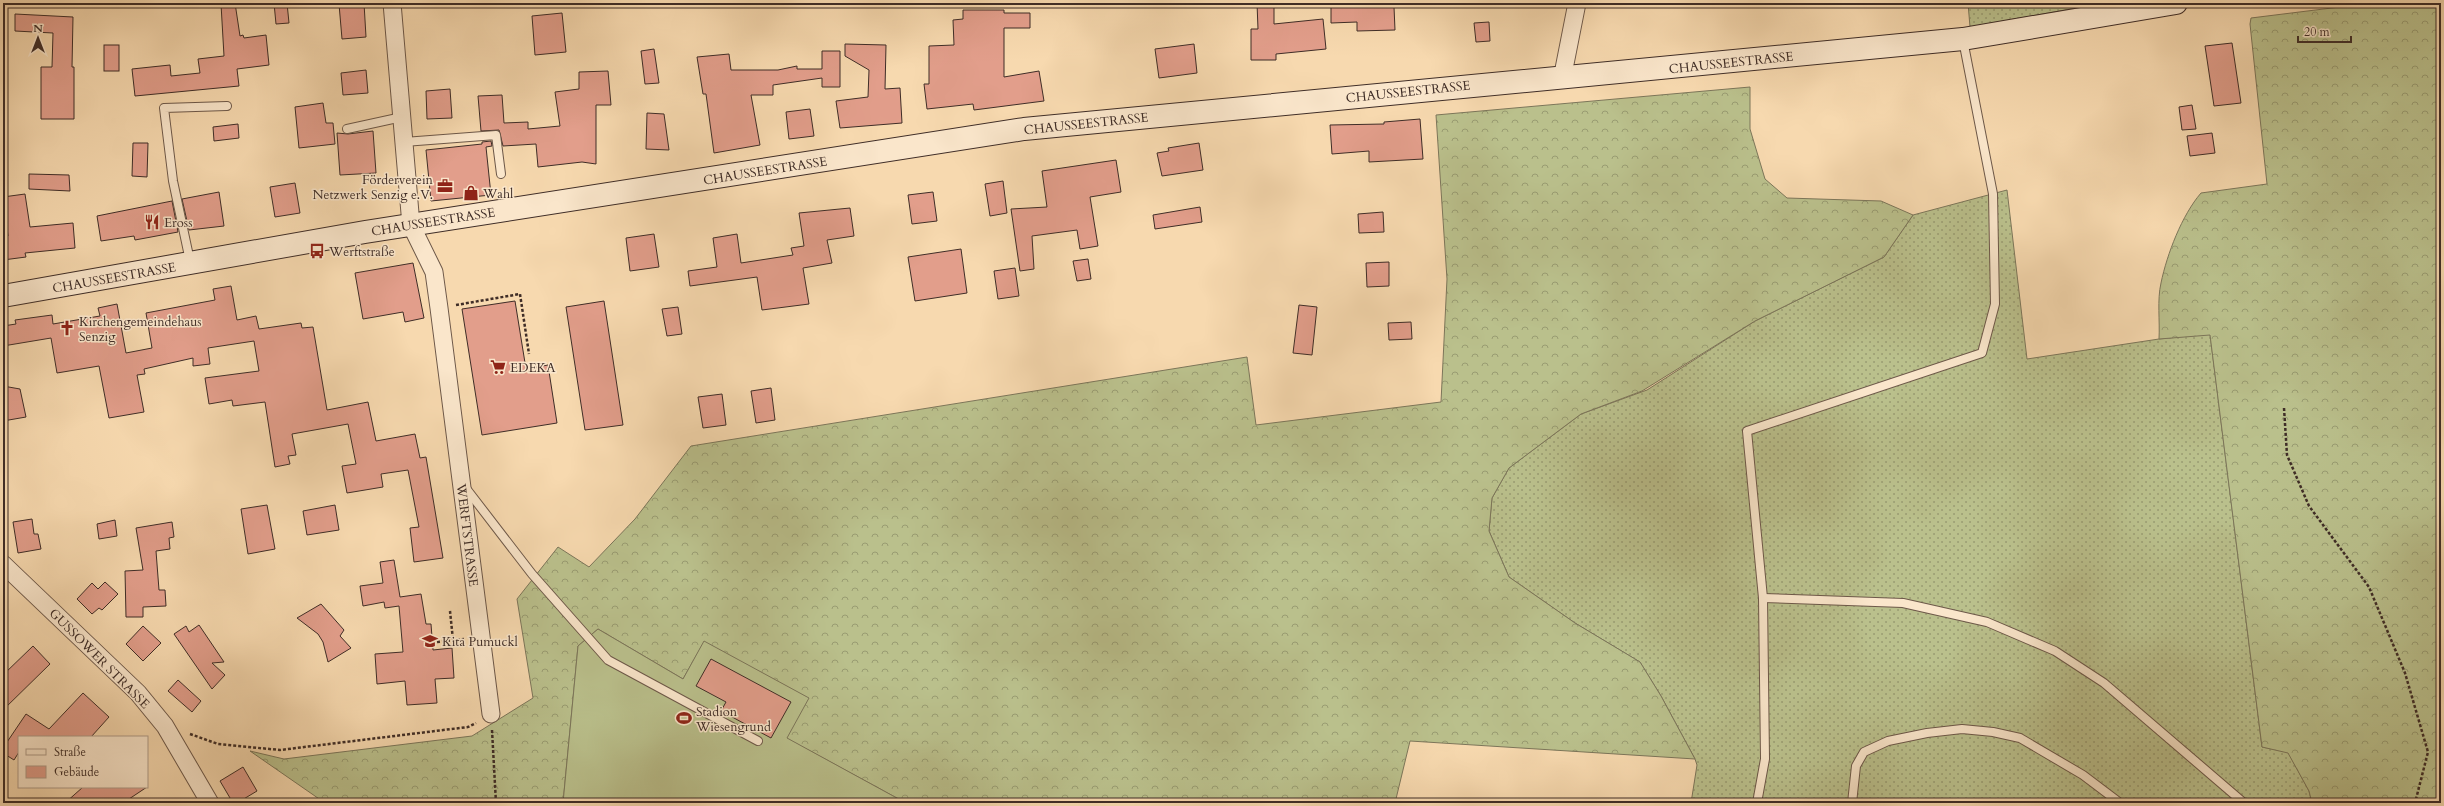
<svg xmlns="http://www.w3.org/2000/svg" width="2444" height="806" viewBox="0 0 2444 806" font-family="Cardo,serif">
<defs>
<pattern id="grass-dots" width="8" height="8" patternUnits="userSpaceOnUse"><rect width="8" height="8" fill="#bac08c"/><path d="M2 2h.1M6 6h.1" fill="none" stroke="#999c72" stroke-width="1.8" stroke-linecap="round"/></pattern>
<pattern id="forest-crowns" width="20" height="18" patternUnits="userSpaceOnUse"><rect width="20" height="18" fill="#bac08c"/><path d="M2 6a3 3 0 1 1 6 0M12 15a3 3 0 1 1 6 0" fill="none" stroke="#999c72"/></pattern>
</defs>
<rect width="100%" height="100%" fill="#f7d9af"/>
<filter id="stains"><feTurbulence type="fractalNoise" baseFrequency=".005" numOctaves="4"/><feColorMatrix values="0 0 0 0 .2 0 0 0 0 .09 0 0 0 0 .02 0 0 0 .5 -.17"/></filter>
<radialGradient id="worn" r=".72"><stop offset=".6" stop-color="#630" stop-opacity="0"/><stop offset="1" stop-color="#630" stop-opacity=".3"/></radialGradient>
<g fill="url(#grass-dots)" stroke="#7c765a">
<polygon points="1968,3 2104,3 1970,27"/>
<polygon points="2007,190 2027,359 2159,339 2210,334 2262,747 2288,752 2309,791 2312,803 1691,803 1697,765 1695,759 1661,696 1640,662 1575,623 1509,577 1489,531 1492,498 1509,468 1581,414 1647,390 1755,321 1884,257 1913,215"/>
</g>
<g fill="url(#forest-crowns)" stroke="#7c765a">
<path d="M2372,3h69v800h-129l-3,-12 -21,-38 -26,-6 -52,-412 -51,4c1,-18 -2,-39 2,-56 6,-29 21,-68 40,-90l66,-9 -17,-160 1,-6z"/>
<polygon points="1750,87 1750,129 1765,179 1787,198 1881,201 1913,215 1884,257 1755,321 1642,391 1581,414 1509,468 1492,498 1489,531 1509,577 1575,623 1640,662 1661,696 1695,759 1410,741 1395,803 906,803 786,738 808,698 704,642 683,679 598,629 578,646 563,803 325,803 250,751 284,759 472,736 533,698 517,599 558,547 589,567 635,519 691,446 1247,357 1256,425 1441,402 1447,279 1436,115"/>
</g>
<polygon fill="#bac08c" stroke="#7c765a" points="598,629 683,679 704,641 809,698 787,738 906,803 563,803 578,646"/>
<g fill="#e29e8b" stroke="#3f2d27">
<polygon points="235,3 240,36 243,35 244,38 266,35 269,65 237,69 239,86 135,96 132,69 170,65 171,76 200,73 198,59 224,56 221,4"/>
<polygon points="274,3 287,3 289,23 276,24"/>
<polygon points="364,3 366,37 342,39 339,4"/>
<polygon points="1257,3 1274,3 1274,24 1323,19 1326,49 1276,54 1276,60 1251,60 1251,29 1258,29"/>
<polygon points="1331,3 1382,3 1383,7 1394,7 1395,30 1357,31 1357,22 1331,23"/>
<polygon points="963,10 1004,10 1004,13 1030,13 1030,28 1004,28 1004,77 1039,71 1044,101 974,110 973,104 927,109 924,84 929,84 929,46 954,45 953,20 963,19"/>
<polygon points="562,13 566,52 535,55 532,16"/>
<polygon points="15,14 73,17 72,67 74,67 74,119 41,119 41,67 52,67 53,33 15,31"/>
<polygon points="1489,22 1490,41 1476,42 1474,23"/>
<polygon points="2232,43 2241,103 2214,106 2205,46"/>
<polygon points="845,44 886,45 885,89 900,88 902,123 840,128 836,101 868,97 869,70 845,56"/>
<polygon points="1194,44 1197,73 1159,78 1155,49"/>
<rect x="104" y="45" width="15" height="26"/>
<polygon points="654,49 659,83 645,84 641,51"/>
<polygon points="822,51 840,51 840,87 822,87 822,78 773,85 773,95 751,95 760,145 714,153 706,94 703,94 697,57 729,54 731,70 778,70 797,66 797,69 822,69"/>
<polygon points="366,70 368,93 343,95 341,73"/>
<polygon points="608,71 611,105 596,105 596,164 582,162 538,167 536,144 503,146 499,130 481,131 478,96 502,95 504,123 528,122 528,129 560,126 555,92 579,89 579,72"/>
<polygon points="450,89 452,118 427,119 426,91"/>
<polygon points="323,103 326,123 333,123 335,144 299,148 295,107"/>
<polygon points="2192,105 2196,129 2182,130 2179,107"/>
<polygon points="810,109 814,136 789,139 786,112"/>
<polygon points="647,113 664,114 669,150 646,149"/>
<polygon points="1420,119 1423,159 1369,162 1369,151 1332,154 1330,125 1384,124 1384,122"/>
<polygon points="238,124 239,138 214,141 213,127"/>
<polygon points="373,131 376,173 340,175 337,133 348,134"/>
<polygon points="2212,133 2215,153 2190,156 2187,136"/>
<polygon points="491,141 492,146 486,147 491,195 431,201 426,150 482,144 482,142"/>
<polygon points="133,143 148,143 147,177 132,176"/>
<polygon points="1199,143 1203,170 1162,176 1157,153 1169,151 1168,148"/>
<polygon points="1116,160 1121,192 1090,197 1098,246 1080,249 1077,230 1032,236 1034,269 1020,271 1011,209 1047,207 1042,171"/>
<polygon points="29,174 69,175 70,191 29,189"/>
<polygon points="1003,181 1007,213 990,216 985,184"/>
<polygon points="295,183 300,213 275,217 270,187"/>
<polygon points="219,192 224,226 189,230 182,199"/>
<polygon points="933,192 937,221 912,224 908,195"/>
<polygon points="25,194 30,227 73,223 75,248 25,253 26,257 3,260 3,237 8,236 3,197"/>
<polygon points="172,201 178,232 135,240 134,236 101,241 97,216"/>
<polygon points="1200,207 1202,222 1155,229 1153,215"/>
<polygon points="850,208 854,236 827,240 832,263 803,268 809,304 762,310 757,277 690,286 688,271 717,267 713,238 737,234 741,263 793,255 791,248 804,246 799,213"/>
<polygon points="1383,212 1384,232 1359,233 1358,214"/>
<polygon points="654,234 659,267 630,271 626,238"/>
<polygon points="961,249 967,293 915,301 908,257"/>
<polygon points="1088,259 1091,279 1077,281 1073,261"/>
<polygon points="1389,262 1389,286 1367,287 1366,263"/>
<polygon points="413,263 424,318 405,322 403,312 363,319 355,273"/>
<polygon points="1015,268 1019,296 998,299 994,271"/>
<polygon points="231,286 237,320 256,316 259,329 301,323 302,328 313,327 327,410 368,402 376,441 415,434 420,458 426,457 443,558 414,562 410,528 419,527 408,470 381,474 383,487 347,493 342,466 356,464 348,424 292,434 296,455 288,456 290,464 275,467 265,402 233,406 232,400 209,404 205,378 259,371 254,341 208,348 210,364 193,366 193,358 144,369 145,374 137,375 144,412 109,418 99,366 57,373 51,338 3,346 3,326 16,324 15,320 52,315 53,324 100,316 98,308 117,304 126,353 152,348 146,313 215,300 213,289"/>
<polygon points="515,301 526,369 548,365 557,423 482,435 462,309"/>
<polygon points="604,301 623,425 585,430 566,307"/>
<polygon points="1299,305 1317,307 1312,355 1293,353"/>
<polygon points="678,307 682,334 667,336 662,309"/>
<polygon points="1411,322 1412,339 1389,340 1388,323"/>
<polygon points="3,386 20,389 26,417 3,421"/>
<polygon points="771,388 775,420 756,423 751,391"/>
<polygon points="722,394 726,425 703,428 698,397"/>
<polygon points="267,505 275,549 248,554 241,509"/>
<polygon points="335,505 339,530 307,535 303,511"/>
<polygon points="32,519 34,534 38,534 41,549 18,553 13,522"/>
<polygon points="115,520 117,536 99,539 97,524"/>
<polygon points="172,522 174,537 169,538 170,549 156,551 159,590 165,590 166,606 143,607 143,617 126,617 125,571 143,570 136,528"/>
<polygon points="394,560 400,597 421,594 426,624 431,624 433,650 452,648 454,678 435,679 437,703 407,705 405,681 377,684 375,654 403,652 399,606 385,608 384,602 363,606 360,586 383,583 380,562"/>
<polygon points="105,582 118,594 102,610 99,608 92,614 77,599 92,583 98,589"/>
<polygon points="321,604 344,630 340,636 351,648 328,662 323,642 318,634 297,618"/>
<polygon points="199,625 224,662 212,663 225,675 212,689 174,634 186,626 189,632"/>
<polygon points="143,626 161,643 143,661 126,644"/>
<polygon points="33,646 50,664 3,710 3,675"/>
<polygon points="711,659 791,702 771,738 721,711 726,702 696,686"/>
<polygon points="178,680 201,701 192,712 168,691"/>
<polygon points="83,693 109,717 91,737 19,737 19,752 14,760 3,753 3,748 26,714 49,729"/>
<polygon points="243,767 257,791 237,803 233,803 220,781"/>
<polygon points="83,787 147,787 123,803 65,803"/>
</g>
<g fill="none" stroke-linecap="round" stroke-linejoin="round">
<defs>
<g id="lane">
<polyline points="347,129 402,117"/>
<polyline points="404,142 496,135 501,174"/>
<polyline points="190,261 173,181 164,108 227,106"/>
<polyline points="465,487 532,574 608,660 758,741"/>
<polyline points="1763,598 1903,603 1987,622 2055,651 2104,683 2244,803"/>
<polyline points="1757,803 1765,759 1763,598 1747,431 1982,353 1995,304 1993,194 1963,40"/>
<polyline points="1852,803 1856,766 1864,752 1888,741 1927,733 1962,729 1993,732 2020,738 2083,775 2120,803"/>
</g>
<g id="street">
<polyline points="392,3 411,225 434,272 439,308 491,714"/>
<polyline points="1562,79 1577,3"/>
<polyline points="3,564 138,693 165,726 210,803"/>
</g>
<polyline id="secondary" points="3,296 365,232 1024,129 1963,39 2176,3"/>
</defs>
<use href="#lane" stroke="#6d5849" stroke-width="10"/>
<use href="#street" stroke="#6d5849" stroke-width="19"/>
<use href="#secondary" stroke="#3f2d27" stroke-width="24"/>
<g stroke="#3f2d27" stroke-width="2.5" stroke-dasharray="3 2" stroke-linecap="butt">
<polyline points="456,305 520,294 529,354"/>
<polyline points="2284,408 2287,455 2309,506 2369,587 2405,673 2428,752 2415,803"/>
<polyline points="450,611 453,640"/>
<polyline points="437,642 464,639"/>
<polyline points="492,730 496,803"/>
<polyline points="190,734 218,744 280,750 468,727 476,723"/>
</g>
<use href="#lane" stroke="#fae6cb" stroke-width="8"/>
<use href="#street" stroke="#fae6cb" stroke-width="17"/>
<use href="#secondary" stroke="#fae6cb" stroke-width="22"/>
</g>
<defs>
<symbol id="office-bare" viewBox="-9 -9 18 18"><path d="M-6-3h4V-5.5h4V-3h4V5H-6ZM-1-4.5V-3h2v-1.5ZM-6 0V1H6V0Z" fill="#8f2418" stroke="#fae6cb" stroke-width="2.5" paint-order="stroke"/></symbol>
<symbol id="shop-bare" viewBox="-9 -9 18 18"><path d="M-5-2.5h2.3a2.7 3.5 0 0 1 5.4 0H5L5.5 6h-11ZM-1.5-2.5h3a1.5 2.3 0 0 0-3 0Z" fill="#8f2418" stroke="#fae6cb" stroke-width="2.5" paint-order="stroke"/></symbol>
<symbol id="restaurant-bare" viewBox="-9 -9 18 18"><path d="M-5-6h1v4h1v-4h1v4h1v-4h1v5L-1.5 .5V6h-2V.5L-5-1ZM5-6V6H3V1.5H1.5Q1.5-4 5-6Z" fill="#8f2418" stroke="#fae6cb" stroke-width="2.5" paint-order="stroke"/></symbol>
<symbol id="bus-bare" viewBox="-9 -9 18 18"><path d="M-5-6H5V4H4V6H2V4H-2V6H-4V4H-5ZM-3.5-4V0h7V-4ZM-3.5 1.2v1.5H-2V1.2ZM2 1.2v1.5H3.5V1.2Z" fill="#8f2418" stroke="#fae6cb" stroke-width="2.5" paint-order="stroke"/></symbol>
<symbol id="church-bare" viewBox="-9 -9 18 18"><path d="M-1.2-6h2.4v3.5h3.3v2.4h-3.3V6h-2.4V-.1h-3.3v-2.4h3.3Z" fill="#8f2418" stroke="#fae6cb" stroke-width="2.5" paint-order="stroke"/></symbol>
<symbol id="supermarket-bare" viewBox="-9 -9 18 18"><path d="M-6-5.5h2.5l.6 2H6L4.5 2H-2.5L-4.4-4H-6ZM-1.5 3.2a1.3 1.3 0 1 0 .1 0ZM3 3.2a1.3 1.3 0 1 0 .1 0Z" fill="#8f2418" stroke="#fae6cb" stroke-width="2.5" paint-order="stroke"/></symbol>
<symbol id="school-bare" viewBox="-9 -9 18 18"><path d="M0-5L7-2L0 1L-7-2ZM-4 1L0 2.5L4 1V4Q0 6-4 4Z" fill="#8f2418" stroke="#fae6cb" stroke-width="2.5" paint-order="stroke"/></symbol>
<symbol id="stadium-bare" viewBox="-9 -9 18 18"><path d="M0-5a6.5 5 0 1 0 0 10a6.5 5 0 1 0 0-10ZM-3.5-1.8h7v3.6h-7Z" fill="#8f2418" stroke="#fae6cb" stroke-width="2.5" paint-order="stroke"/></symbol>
</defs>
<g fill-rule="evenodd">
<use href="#office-bare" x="434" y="175" width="22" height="22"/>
<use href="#shop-bare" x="460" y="182" width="22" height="22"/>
<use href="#restaurant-bare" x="141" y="211" width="22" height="22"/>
<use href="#bus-bare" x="306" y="240" width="22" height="22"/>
<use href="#church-bare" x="56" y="317" width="22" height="22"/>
<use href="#supermarket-bare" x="487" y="356" width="22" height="22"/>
<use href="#school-bare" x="419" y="630" width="22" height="22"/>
<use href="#stadium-bare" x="673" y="707" width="22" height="22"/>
</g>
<g text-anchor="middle" stroke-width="3" stroke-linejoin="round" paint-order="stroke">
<g font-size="13" fill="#3f2d27" stroke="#fae6cb">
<text transform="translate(1731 62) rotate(-6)" y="5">CHAUSSEESTRASSE</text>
<text transform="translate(1408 91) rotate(-6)" y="5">CHAUSSEESTRASSE</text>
<text transform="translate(1086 123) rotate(-6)" y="5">CHAUSSEESTRASSE</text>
<text transform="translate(765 170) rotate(-9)" y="5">CHAUSSEESTRASSE</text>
<text transform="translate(433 221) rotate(-9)" y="5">CHAUSSEESTRASSE</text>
<text transform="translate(114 277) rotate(-10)" y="5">CHAUSSEESTRASSE</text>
<text transform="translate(468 535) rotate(83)" y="5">WERFTSTRASSE</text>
<text transform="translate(100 658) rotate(45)" y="5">GUSSOWER STRASSE</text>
</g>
<g font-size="13" fill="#3f2d27" stroke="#fae6cb" text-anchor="start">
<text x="433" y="184" text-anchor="end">Förderverein<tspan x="433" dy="15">Netzwerk Senzig e.V.</tspan></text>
<text x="483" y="198">Wahl</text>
<text x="164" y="227">Eross</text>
<text x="329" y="256">Werftstraße</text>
<text x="79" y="326">Kirchengemeindehaus<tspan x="79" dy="15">Senzig</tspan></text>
<text x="510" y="372">EDEKA</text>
<text x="442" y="646">Kita Pumuckl</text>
<text x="696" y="716">Stadion<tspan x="696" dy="15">Wiesengrund</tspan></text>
</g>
</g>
<rect width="2444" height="806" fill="none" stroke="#f7d9af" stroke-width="16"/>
<rect x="4" y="4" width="2436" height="798" fill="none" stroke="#3f2d27" stroke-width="2"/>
<rect x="8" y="8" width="2428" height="790" fill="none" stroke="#3f2d27"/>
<rect x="18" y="736" width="130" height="52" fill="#fae6cb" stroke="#af9c89"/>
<rect x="26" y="749" width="20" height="6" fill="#fae6cb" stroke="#af9c89"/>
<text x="54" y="756" font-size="12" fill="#3f2d27">Straße</text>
<rect x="26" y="766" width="20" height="12" fill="#e29e8b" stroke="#af9c89"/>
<text x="54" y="776" font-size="12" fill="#3f2d27">Gebäude</text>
<g transform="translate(38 38)" stroke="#fae6cb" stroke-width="3" paint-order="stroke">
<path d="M0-3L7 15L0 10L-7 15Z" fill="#3f2d27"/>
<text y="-6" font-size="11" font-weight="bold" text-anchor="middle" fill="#3f2d27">N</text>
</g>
<path d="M2298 36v6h53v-6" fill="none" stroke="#3f2d27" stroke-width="2"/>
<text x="2304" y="36" font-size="12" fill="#3f2d27" stroke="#fae6cb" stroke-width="3" paint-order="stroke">20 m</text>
<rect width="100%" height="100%" filter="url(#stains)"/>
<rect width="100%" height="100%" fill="url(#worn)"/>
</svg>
